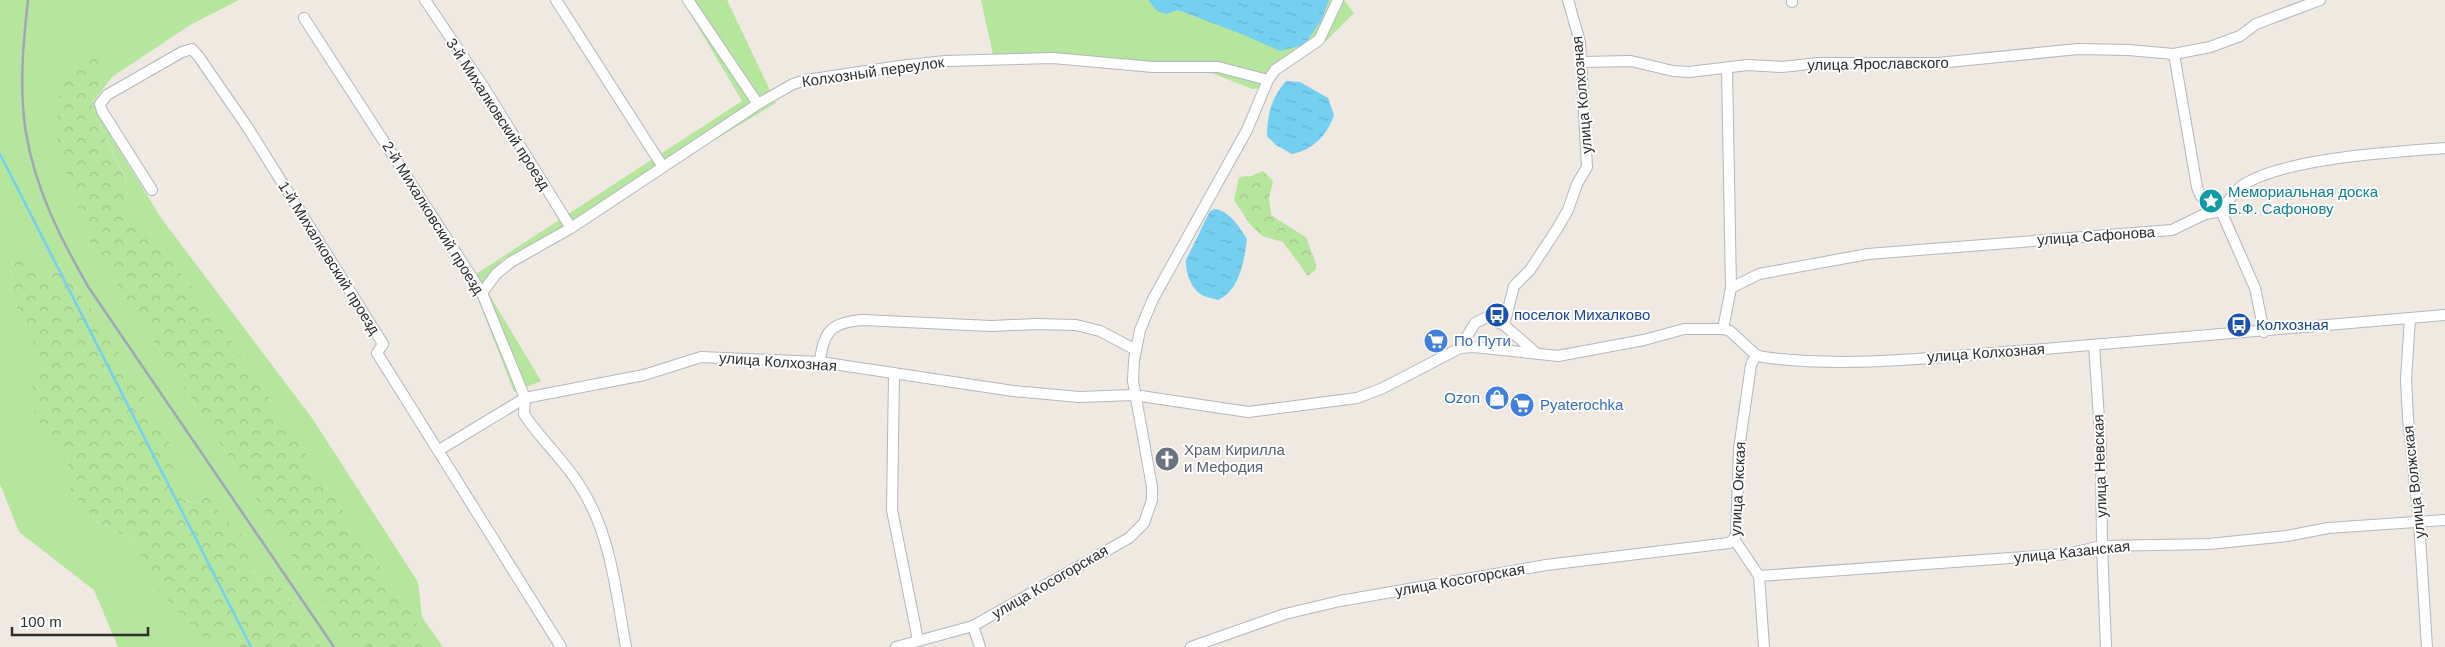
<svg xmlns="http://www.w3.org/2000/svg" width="2445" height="647" viewBox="0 0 2445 647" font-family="Arial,sans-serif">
<defs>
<pattern id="forest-crowns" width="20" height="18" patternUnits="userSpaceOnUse" patternTransform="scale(1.25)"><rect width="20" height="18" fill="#b6e59e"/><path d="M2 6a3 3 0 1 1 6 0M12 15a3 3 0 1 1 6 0" fill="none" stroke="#9dc588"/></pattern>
<pattern id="water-ripples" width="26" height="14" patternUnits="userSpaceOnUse" patternTransform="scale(1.25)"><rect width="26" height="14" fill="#75cff0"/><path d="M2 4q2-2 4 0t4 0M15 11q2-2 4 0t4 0" fill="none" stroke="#66b2ce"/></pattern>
</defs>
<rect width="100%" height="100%" fill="#efe9e1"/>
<g fill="#b6e59e">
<path d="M0,0h239l-49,25 -78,52 -18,24 3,12 64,105 151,200 106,164 4,35 21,30h-10l-216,-328 -78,-99 -13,-11 1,-28 -33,-67c-4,-15 1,-22 9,-35l-26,-22 12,184 262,406h-30l-50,-74 -12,7 -54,-84 -9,8 -14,-5 -12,-14 13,-18 -75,-134 -49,-69 -2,7 -13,10 -31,-24 -3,35 34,74 -11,19 23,54 11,14 4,39 26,30 38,19 15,38 78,68h-110l-24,-57 -75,-58 -19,-48z"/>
<polygon points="682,0 727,0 776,103 666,169 502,260 489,294 541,381 514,392 470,278 742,101"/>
<polygon points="981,0 1344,0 1354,13 1325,42 1299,51 1271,67 1271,88 1252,89 1212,73 1055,62 995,64"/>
</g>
<g fill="url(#forest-crowns)">
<path d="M95,51l6,11 2,17c-8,13 -13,20 -9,35l33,68 -1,27 13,11 78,99 216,328h-82l-262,-406 -30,-91 -3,-21 4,-41 7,-17 10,-14z"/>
<path d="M1263,171l10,10 -4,17 2,17 36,23c2,12 9,19 9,31l-8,7 -25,-34 -21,-6 -13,-13 -15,-23 5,-23 12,-1z"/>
<polygon points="13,256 44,281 57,271 59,264 108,333 183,467 170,485 182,499 195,504 206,496 259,555 252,570 259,580 271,573 321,647 228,647 200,635 149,579 135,541 97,522 71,492 67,453 35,417 32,385 44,366 10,292"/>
</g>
<g fill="url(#water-ripples)">
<polygon points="1148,0 1329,0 1321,21 1304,45 1280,51 1244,35 1178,10 1166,14 1157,11"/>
<path d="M1286,81l14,1 28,16 6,17c-6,19 -21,35 -42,39l-16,-9 -9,-9c0,-22 5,-39 19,-55z"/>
<path d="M1215,209c15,2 25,19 32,30 -3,22 -7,51 -29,61 -5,-2 -15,-3 -19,-7 -9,-7 -14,-23 -13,-33l24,-49z"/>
</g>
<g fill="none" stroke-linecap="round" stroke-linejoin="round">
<polyline stroke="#75cff0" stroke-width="2.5" points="0,154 251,647"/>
<defs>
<g id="minor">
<polyline points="425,0 483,86 571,228"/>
<polyline points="556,0 663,167"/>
<polyline points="688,0 758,104"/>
<polyline points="1792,0 1792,2"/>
<path d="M304,18l178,275 43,105 -1,16c16,25 40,46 56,72 31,47 36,107 46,161"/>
<path d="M2174,54l23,133c4,13 11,20 24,24l34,77 9,44"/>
<polyline points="1582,62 1631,61 1673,71 1689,72 1748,65 1782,67 1818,63 1938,63 2078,49 2128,50 2174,54 2210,47 2240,36 2256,24 2320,0"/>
<polyline points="152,190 102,111 100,104 107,95 182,52 192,49 199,57 248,128 383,344 377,353 561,647"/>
<path d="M1731,288l28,-14 109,-20 304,-24 33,-16 16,-3c8,-9 11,-19 22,-26 41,-27 151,-33 202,-37"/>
<polyline points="482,293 496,274 511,262 571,228 758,104 793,84 806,80 900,66 945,61 1053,58 1153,67 1218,67 1268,80"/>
<polyline points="2410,318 2406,379 2408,418 2419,522 2427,647"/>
<polyline points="1504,325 1514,286 1530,270 1557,229 1568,210 1577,184 1587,167 1580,42 1568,0"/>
<polyline points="1723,329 1731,288 1727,68"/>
<polyline points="2094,345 2101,448 2102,546 2106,647"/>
<polyline points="1460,348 1475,323 1487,317 1504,325 1536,353"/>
<path d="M820,362c3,-31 12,-40 43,-42l128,6 45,-2 40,1 24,6 36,19"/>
<polyline points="894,374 892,510 918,640"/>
<path d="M439,450l86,-52 119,-23 57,-18 119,5 193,29 66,6 55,-2 114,17 109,-14 26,-10 77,-40 14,-1 84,9 86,-16 40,-11h39l7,2 26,24 7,2c83,12 184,-1 268,-7 138,-11 276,-23 414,-35"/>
<polyline points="1734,539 1736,535 1739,449 1751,365 1756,355"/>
<polyline points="1734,539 1759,576 1764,647"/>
<polyline points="1759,576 2066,554 2102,546 2209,544 2287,536 2328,528 2445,520"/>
<polyline points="973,626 980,647"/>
<polyline points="896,647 973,626 1129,538 1144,523 1152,500 1152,487 1133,381 1134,360 1140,330 1153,299 1247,130 1268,80 1275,70 1319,40 1338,0"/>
<polyline points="1191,647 1285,614 1340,601 1546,565 1729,543 1734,539"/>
</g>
</defs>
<use href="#minor" stroke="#b4b7c1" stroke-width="12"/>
<use href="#minor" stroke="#fff" stroke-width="10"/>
<path stroke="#a3a6b8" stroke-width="2.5" d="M28,0c-5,44 -9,89 -2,133 9,55 35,107 63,155l245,359"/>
</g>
<defs>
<symbol id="sight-disc" viewBox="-11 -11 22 22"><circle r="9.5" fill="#0f9aa8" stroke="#fff"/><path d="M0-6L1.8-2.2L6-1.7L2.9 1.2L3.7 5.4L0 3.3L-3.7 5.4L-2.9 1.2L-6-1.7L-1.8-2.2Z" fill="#fff"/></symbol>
<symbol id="bus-disc" viewBox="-11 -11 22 22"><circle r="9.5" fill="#1a4fb4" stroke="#fff"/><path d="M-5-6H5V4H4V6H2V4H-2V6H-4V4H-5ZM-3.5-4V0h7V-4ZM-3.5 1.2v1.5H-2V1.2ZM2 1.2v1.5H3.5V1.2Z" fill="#fff"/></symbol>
<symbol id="supermarket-disc" viewBox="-11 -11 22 22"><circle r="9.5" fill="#3f7fe0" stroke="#fff"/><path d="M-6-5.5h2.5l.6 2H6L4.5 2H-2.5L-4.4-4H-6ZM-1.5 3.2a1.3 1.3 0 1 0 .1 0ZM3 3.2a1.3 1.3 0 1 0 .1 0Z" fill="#fff"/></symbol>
<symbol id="shop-disc" viewBox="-11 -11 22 22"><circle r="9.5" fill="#3f7fe0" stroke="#fff"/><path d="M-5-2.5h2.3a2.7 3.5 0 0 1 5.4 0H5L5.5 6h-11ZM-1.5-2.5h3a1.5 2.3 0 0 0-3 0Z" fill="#fff"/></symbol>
<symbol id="church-disc" viewBox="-11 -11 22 22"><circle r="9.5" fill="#6b7280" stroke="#fff"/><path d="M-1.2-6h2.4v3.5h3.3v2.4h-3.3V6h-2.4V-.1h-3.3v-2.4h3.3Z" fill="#fff"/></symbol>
</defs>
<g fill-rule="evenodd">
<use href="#sight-disc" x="2197" y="187" width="28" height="28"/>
<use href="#bus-disc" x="1483" y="301" width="28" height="28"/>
<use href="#bus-disc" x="2225" y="311" width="28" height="28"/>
<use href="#supermarket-disc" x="1422" y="327" width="28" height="28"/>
<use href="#shop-disc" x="1483" y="384" width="28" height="28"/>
<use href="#supermarket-disc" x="1508" y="391" width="28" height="28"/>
<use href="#church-disc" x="1153" y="445" width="28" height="28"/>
</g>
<g text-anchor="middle" stroke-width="4" stroke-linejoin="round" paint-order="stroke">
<g font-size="15" fill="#2e2e2e" stroke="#fff">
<text transform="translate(1878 64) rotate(-1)" y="5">улица Ярославского</text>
<text transform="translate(873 72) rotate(-8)" y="5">Колхозный переулок</text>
<text transform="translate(1582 95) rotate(-95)" y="5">улица Колхозная</text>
<text transform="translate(498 114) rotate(57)" y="5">3-й Михалковский проезд</text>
<text transform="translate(433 218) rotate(58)" y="5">2-й Михалковский проезд</text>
<text transform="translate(2096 236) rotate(-4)" y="5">улица Сафонова</text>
<text transform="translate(329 258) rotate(58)" y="5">1-й Михалковский проезд</text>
<text transform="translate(1986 353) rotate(-4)" y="5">улица Колхозная</text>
<text transform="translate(778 362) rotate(4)" y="5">улица Колхозная</text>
<text transform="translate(2100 466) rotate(-92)" y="5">улица Невская</text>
<text transform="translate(2414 482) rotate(-96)" y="5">улица Волжская</text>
<text transform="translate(1738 489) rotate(-87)" y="5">улица Окская</text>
<text transform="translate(2072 552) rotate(-6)" y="5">улица Казанская</text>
<text transform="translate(1460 580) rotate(-10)" y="5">улица Косогорская</text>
<text transform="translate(1050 582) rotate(-30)" y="5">улица Косогорская</text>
</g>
<g font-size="15" fill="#0d838f" stroke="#fff" text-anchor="start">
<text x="2228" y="197">Мемориальная доска<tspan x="2228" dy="17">Б.Ф. Сафонову</tspan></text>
</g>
<g font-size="15" fill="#164399" stroke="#fff" text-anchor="start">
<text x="1514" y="320">поселок Михалково</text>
<text x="2256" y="330">Колхозная</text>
</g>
<g font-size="15" fill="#366cbe" stroke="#fff" text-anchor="start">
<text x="1454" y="346">По Пути</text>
<text x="1480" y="403" text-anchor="end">Ozon</text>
<text x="1540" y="410">Pyaterochka</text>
</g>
<g font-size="15" fill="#5b616d" stroke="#fff" text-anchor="start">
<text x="1184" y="455">Храм Кирилла<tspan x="1184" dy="17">и Мефодия</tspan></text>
</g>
</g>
<path d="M12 627v8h136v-8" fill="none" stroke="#2e2e2e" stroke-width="2.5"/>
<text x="20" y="627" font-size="15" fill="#2e2e2e" stroke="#ffffff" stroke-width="4" paint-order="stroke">100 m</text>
</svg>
